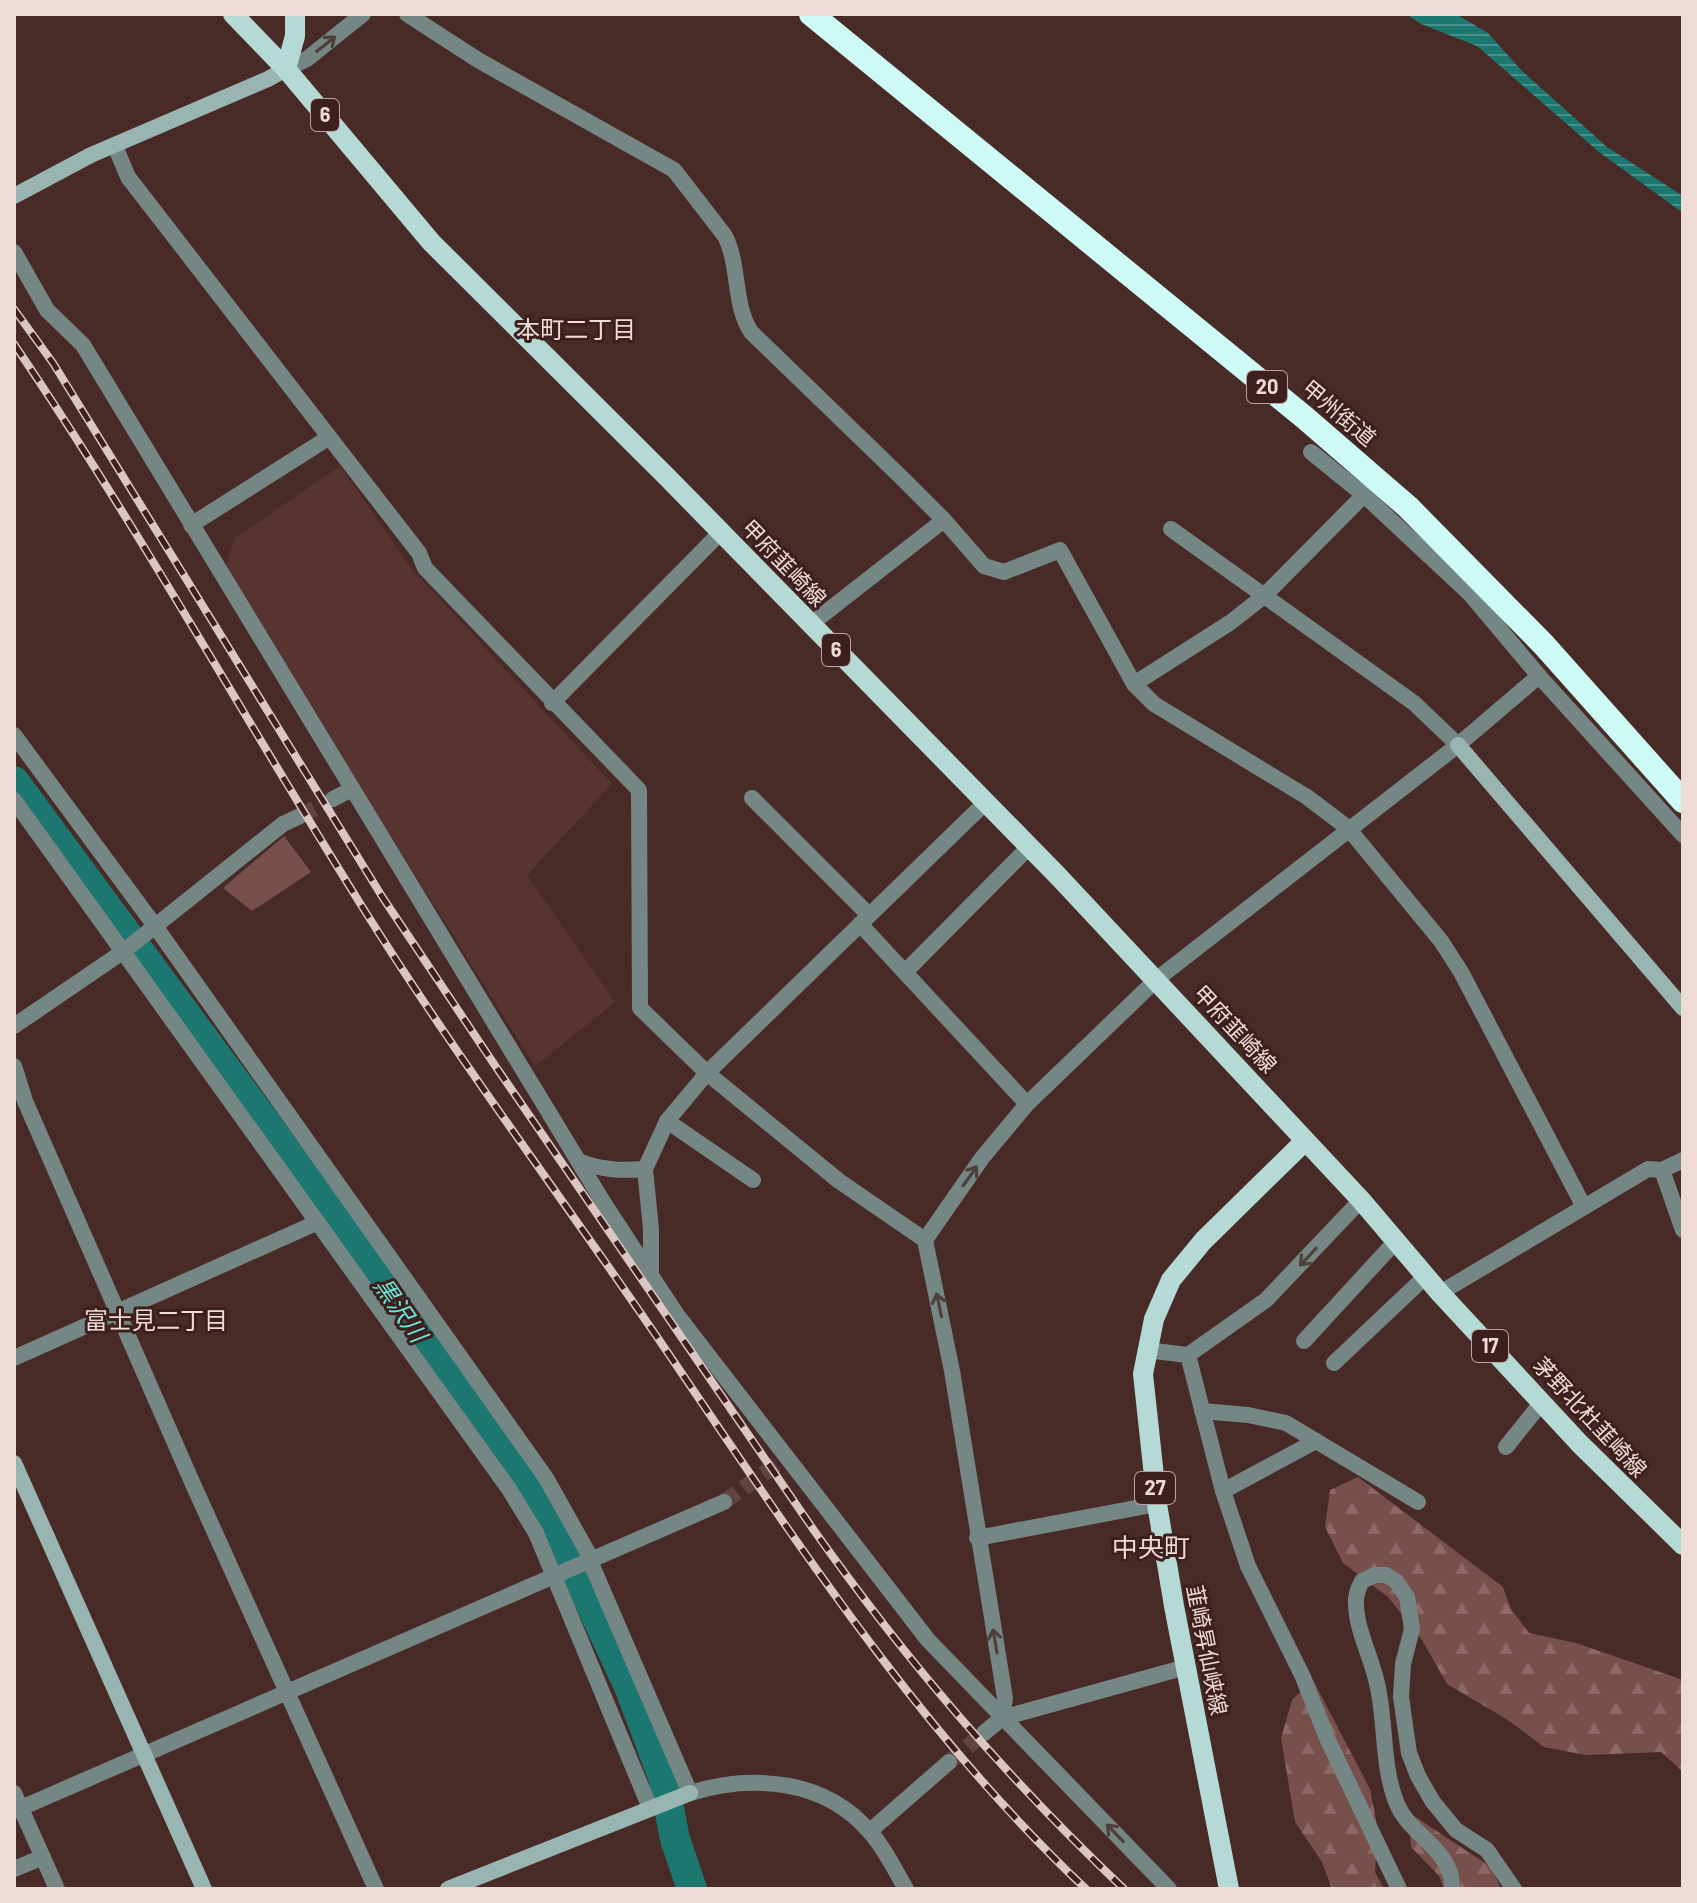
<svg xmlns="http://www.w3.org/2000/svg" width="1697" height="1903" viewBox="0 0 1697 1903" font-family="Barlow,'Noto Sans JP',sans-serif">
<defs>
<pattern id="forest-firs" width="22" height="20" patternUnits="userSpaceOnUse" patternTransform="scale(2)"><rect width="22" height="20" fill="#78504b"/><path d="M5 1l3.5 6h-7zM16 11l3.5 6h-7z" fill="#8c6964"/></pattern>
<pattern id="water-rules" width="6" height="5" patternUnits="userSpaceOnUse" patternTransform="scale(2)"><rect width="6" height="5" fill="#1c7770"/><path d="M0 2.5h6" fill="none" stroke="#48908a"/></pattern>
</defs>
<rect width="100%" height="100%" fill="#482a27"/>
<polygon fill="#583430" points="340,466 411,568 612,784 527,875 615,1002 535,1066 224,571 235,538"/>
<g fill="url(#forest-firs)">
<polygon points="1358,1477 1503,1587 1511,1609 1529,1633 1576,1643 1683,1680 1683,1772 1661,1752 1586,1755 1544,1747 1508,1720 1447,1684 1422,1640 1388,1597 1343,1563 1325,1527 1330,1490"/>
<polygon points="1313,1680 1370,1789 1378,1830 1375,1872 1384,1889 1332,1889 1322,1862 1295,1822 1281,1738 1292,1700"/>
<polygon points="1408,1812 1491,1867 1501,1889 1444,1889 1439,1876 1411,1847"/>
</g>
<polygon fill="#78504b" points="284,836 311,872 252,911 223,888"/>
<polygon fill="url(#water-rules)" points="1406,14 1456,14 1488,33 1522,71 1607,147 1683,196 1683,213 1599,152 1477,46 1421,24"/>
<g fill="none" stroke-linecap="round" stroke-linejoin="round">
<polyline stroke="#1c7770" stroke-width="30" points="14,781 341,1225 557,1532 630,1689 663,1777 675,1839 692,1889"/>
<g stroke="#614441" stroke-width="16" stroke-dasharray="16 8" stroke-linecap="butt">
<polyline points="300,816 333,799"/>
<polyline points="724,1502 777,1464"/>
<polyline points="949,1762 984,1733"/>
</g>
<g stroke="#758784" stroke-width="16">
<path d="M407,14l71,46 196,110 51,66c15,30 8,68 26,96l151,146 42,42 40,46 20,6 56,-22 74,134 20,20 153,93 41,31 93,113 20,31 123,235"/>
<polyline points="286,69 307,59 363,14"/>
<polyline points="115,146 128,177 419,553 425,568 639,790 640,1008 707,1073 839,1181 925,1240 952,1371 1005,1698 1002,1718"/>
<polyline points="14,252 47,310 83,345 605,1205 677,1315 928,1640 1169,1889"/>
<polyline points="1311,452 1364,495 1471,595 1539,676 1683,835"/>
<polyline points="191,525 328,438"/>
<polyline points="1171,529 1414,703 1458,745"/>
<polyline points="811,624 944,520"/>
<polyline points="1134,684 1231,622 1264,596 1364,495"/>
<polyline points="552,703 721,532"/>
<polyline points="14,735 155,926 546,1478 592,1560"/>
<polyline points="752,798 869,915"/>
<polyline points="333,799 352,789"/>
<polyline points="14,800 509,1489 536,1533 650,1808"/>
<polyline points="860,924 1027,1104"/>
<polyline points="905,972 1029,847"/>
<polyline points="14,1026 124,951 283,824 300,816"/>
<polyline points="14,1066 25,1101 192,1482 376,1889"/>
<polyline points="667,1121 753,1180"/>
<path d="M581,1162c22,8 40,9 64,7l22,-48 40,-48 278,-270"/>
<polyline points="645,1169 651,1229 651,1273"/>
<polyline points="1662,1170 1683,1230"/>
<polyline points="925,1240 982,1158 1027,1104 1157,979 1458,745 1539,676"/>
<polyline points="1440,1293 1648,1169 1662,1170 1683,1160"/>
<polyline points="1304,1341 1396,1241"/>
<polyline points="1146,1350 1188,1355 1223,1491 1248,1566 1303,1677 1327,1738 1399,1889"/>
<polyline points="1188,1355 1266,1300 1361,1200"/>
<polyline points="14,1358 316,1223"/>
<polyline points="1334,1363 1426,1276"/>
<polyline points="1202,1411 1248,1415 1286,1423 1418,1502"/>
<polyline points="1506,1447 1542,1402"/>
<polyline points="1223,1491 1316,1441"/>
<polyline points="977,1538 1157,1504"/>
<path d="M590,1561l100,232c62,-19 134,-14 179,38 15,16 26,39 37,58"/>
<polyline points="984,1733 1002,1718 1186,1667"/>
<polyline points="14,1793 57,1889"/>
<polyline points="14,1811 724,1502"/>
<polyline points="870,1831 949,1762"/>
<polyline points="14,1869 43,1857"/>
<path d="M1452,1889c2,-39 -42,-53 -55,-85 -15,-36 -11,-78 -19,-116 -5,-28 -21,-55 -22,-83 -1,-9 2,-16 6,-24l13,-6h11l10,6 11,16 5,32 -9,35 -2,33 8,56 9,23 15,26 23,28 31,20 27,39"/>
</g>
<g stroke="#99b5b2" stroke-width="16">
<polyline points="14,196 91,155 268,79 286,69"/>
<polyline points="1458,745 1683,1008"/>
<polyline points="14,1463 204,1889"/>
<polyline points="448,1889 690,1793"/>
</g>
<g stroke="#b5dad5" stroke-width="20">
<polyline points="233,14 286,69 431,242 668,478 1058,876 1361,1200 1440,1293 1580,1444 1683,1545"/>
<polyline points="286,69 295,36 295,14"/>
<polyline points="1229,1889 1174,1606 1157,1504 1143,1374 1154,1319 1171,1280 1203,1241 1305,1141"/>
</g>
<polyline stroke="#cefaf5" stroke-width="24" points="811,14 1304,417 1408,507 1544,645 1683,801"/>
<defs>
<g id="rail">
<path d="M14,309l39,54 330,535 111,166 319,465c95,134 192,247 311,360"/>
<path d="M14,344c124,183 232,377 349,564 95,152 204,296 305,445 128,188 252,380 418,536"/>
</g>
</defs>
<use href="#rail" stroke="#dbc6c3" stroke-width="8"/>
<use href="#rail" stroke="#3d201d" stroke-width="5" stroke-dasharray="15" stroke-linecap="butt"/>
</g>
<defs><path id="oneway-shaft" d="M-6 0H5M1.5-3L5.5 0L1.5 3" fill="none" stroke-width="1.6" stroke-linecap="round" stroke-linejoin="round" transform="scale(2)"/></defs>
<g stroke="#4e3f3c">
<use href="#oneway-shaft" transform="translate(326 44) rotate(-39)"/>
<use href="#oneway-shaft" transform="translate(970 1176) rotate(-55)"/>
<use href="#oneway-shaft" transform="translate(1308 1257) rotate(133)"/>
<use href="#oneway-shaft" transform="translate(939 1305) rotate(-102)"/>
<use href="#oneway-shaft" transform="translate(995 1641) rotate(-100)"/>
<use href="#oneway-shaft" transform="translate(1115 1833) rotate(-134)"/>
</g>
<g text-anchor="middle" stroke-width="6" stroke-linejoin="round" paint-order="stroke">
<g fill="#3d201d" stroke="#b9a29f" stroke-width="2">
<rect x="311" y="99" width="28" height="32" rx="6"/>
<rect x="1247" y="371" width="40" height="32" rx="6"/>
<rect x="822" y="634" width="28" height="32" rx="6"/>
<rect x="1472" y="1330" width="36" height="32" rx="6"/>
<rect x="1135" y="1472" width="40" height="32" rx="6"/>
</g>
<g font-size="20" font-weight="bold" fill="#eedad7">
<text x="325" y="122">6</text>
<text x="1267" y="394">20</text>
<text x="836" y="657">6</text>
<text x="1490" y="1353">17</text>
<text x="1155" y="1495">27</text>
</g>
<g font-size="22" fill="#eedad7" stroke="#3d201d">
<text transform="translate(1339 413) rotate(40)" y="8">甲州街道</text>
<text transform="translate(784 563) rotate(46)" y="8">甲府韮崎線</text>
<text transform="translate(1235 1029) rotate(47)" y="8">甲府韮崎線</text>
<text transform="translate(1590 1417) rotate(47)" y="8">茅野北杜韮崎線</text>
<text transform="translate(1207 1650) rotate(79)" y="8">韮崎昇仙峡線</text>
</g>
<g font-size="24" fill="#eedad7" stroke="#3d201d">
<text x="576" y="338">本町二丁目</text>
<text x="156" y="1329">富士見二丁目</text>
</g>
<g font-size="24" font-style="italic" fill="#6be7db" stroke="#3d201d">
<text transform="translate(400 1310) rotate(55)" y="8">黒沢川</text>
</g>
<g font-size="26" fill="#eedad7" stroke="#3d201d">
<text x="1151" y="1557">中央町</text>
</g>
</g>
<rect width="1697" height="1903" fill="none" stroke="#eedad7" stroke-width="32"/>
</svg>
